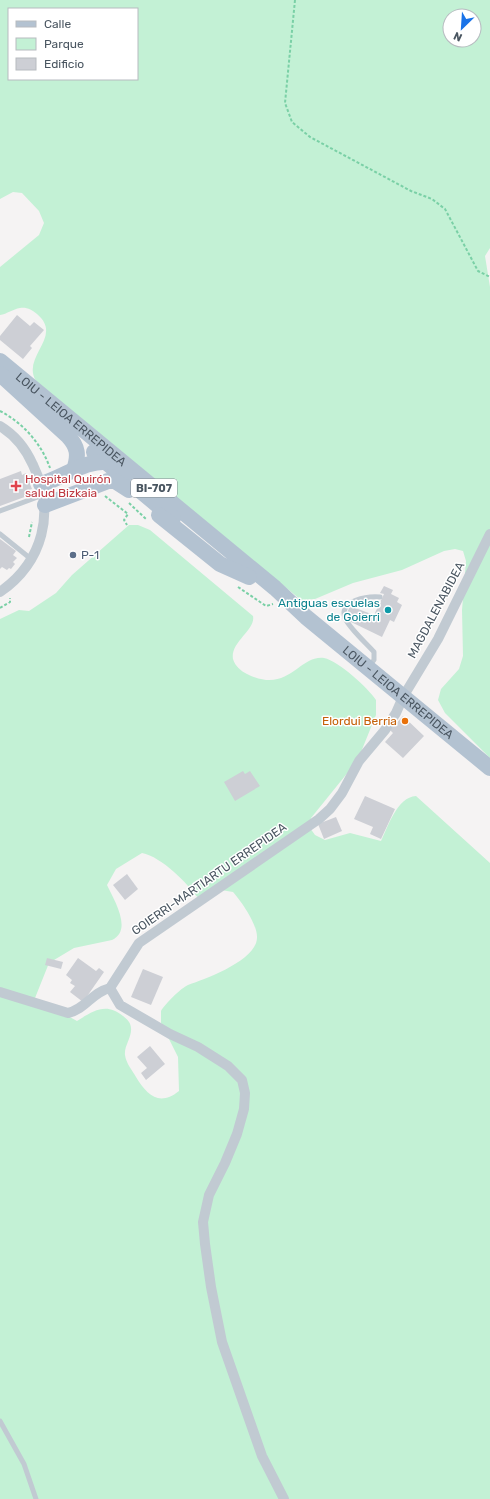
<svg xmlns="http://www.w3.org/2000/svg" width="490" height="1499" viewBox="0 0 490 1499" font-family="Rubik,sans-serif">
<rect width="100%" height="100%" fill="#f5f3f3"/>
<g fill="#c3f1d5" fill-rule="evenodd">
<path d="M0,0h490v248l-5,8 5,31v471l-45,-45 -7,-13 3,-11 18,-20 4,-13 -1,-46 4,-49 -3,-10 -8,-2 -11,2 -42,19 -49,13 -38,16 -14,1 -265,-219c-15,-25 28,-44 1,-67 -5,-4 -10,-7 -17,-6 -7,1 -13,6 -20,7v-48l39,-32 5,-12 -5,-12 -17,-18 -9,-1 -13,7zM9,9h128v70h-128zM450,16h24v24h-24z"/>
<path d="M129,525h9l12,5 103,86c3,14 -23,26 -20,43 2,7 8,12 14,15 42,21 51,-19 77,-16 15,3 44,30 52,42v15l-15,37 -12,19 -38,47 -1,10 5,7 10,5 25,-7 31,8c7,-14 16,-44 35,-45l74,67v636h-490v-880l19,-9 10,1 27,-18 16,-18zM142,853c20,4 45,30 57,46l22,-9 12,2c8,9 25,33 24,46 -1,23 -52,41 -69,47 -7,3 -23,19 -27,26v12l17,34 1,34c-20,16 -32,4 -43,-14 -4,-7 -10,-14 -11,-22 -1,-9 7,-18 6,-27 0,-5 -4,-9 -8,-12 -17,-14 -30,-5 -46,5l-29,-16 -7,-1 -6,-6 14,-35 25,-15 38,-8c21,-10 2,-40 -5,-55l9,-16z"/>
</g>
<g fill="#cdcfd5">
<polygon points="17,315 30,326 34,322 44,330 30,346 32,348 23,359 0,340 0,336"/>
<polygon points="21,471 22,475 26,473 28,477 30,476 33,483 30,484 32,489 28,490 30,495 0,506 0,479"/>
<polygon points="0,539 16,551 13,555 17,558 13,562 15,564 11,569 9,568 7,570 2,567 0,569"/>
<polygon points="384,586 393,590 391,594 399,598 397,602 402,605 394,622 390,620 382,637 349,621 351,615 347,613 350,606 374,615 384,594 380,593"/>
<polygon points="403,716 424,736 403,758 385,742 393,733 390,730"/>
<polygon points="243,771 245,774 250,771 260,786 235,801 224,782"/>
<polygon points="365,796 395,809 381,839 370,834 373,827 354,819"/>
<polygon points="336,817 342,831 324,839 318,824"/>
<polygon points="127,874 138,889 125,900 113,885"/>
<polygon points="47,958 63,962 61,969 45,965"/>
<polygon points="78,958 96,971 99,968 104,972 83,1002 70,992 75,986 70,983 72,980 66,975"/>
<polygon points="143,969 163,977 151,1005 131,997"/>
<polygon points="150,1046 165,1064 146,1080 141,1073 147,1068 137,1057"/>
</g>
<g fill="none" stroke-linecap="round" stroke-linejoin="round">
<g stroke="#7ad0a6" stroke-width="2" stroke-dasharray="3 2" stroke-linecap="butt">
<polyline points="295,0 285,103 292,122 310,137 411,191 432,199 445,209 478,271 490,277"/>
<path d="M0,411c23,12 41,32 50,57"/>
<polyline points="105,496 128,514 124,520 127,525"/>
<polyline points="129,503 146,519"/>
<polyline points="29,537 32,522"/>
<polyline points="238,587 266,606 273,604"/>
<polyline points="0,608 10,602 10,598"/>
</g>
<g stroke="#c1cad2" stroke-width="5">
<polyline points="0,511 43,495"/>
<polyline points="0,534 31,559"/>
<path d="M369,666l5,-6v-8c-7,-8 -25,-24 -29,-34 -7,-18 24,-22 35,-21"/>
<polyline points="0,1421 24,1464 36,1499"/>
</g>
<g stroke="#c1cad2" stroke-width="10">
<path d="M0,426c15,9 26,23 33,39 23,47 10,97 -33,127"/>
<polyline points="110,988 120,1005 170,1034 198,1047 228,1066 242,1080 245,1093 244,1109 237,1134 225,1163 209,1195 203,1222 205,1244 211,1287 222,1342 262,1456 284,1499"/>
<polyline points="110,988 139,943 319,819 330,809 342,793 359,761 385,730 396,713 403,697 438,639 490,534"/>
<path d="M0,992l68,21c18,-4 23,-20 42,-25"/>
</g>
<g stroke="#b3c2d1" stroke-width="16">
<path id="s1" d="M0,361l275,227 31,29 184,151"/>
<path d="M0,374l68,62c10,11 11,19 6,34"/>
<polyline points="94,452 173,518"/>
<path d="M41,484c24,-7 44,-25 70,-22"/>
<polyline points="45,505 108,481 115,481 129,490"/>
<polyline points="159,515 220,564 249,577"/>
</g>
</g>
<path fill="#e0444e" stroke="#fff" stroke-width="1.5" d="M14 480h4v4h4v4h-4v4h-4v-4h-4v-4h4z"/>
<circle fill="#5c6f8a" stroke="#fff" stroke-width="1.5" cx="73" cy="555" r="4"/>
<circle fill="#0f9aa8" stroke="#fff" stroke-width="1.5" cx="388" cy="610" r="4"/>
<circle fill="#e8710a" stroke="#fff" stroke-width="1.5" cx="405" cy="721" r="4"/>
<g text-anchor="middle" stroke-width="3" stroke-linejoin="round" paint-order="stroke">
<rect fill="#fff" stroke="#808990" stroke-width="1" x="131" y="479" width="46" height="18" rx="3"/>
<g font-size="11" font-weight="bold" fill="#4a5661">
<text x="154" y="492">BI-707</text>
</g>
<g font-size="12" fill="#4a5661" stroke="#fff">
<text dy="4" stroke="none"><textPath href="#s1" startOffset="92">LOIU - LEIOA ERREPIDEA</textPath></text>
<text transform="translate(436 610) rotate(-62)" y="4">MAGDALENABIDEA</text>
<text dy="4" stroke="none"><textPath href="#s1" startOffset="518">LOIU - LEIOA ERREPIDEA</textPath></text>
<text transform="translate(209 879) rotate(-35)" y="4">GOIERRI-MARTIARTU ERREPIDEA</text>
</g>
<g font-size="12" fill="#be3a42" stroke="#fff" text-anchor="start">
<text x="25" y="483">Hospital Quirón<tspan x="25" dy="14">salud Bizkaia</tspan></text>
</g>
<g font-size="12" fill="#4e5e75" stroke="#fff" text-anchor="start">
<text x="81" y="559">P-1</text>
</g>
<g font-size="12" fill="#0d838f" stroke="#fff" text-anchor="end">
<text x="380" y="607">Antiguas escuelas<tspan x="380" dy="14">de Goierri</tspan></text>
</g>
<g font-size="12" fill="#c56008" stroke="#fff" text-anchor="end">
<text x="397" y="725">Elordui Berria</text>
</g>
</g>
<rect x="8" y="8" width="130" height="72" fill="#ffffff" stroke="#b7bbc0"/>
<rect x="16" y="21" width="20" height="6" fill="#b3c2d1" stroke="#b7bbc0"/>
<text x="44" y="28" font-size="12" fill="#4a5661">Calle</text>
<rect x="16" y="38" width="20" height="12" fill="#c3f1d5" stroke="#b7bbc0"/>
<text x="44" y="48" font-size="12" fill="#4a5661">Parque</text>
<rect x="16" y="58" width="20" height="12" fill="#cdcfd5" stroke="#b7bbc0"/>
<text x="44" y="68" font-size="12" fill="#4a5661">Edificio</text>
<g transform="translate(462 28) rotate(205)"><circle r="19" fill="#ffffff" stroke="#b7bbc0"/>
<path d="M0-3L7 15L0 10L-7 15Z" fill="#1a73e8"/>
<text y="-6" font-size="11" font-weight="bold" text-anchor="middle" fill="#4a5661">N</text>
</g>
</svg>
